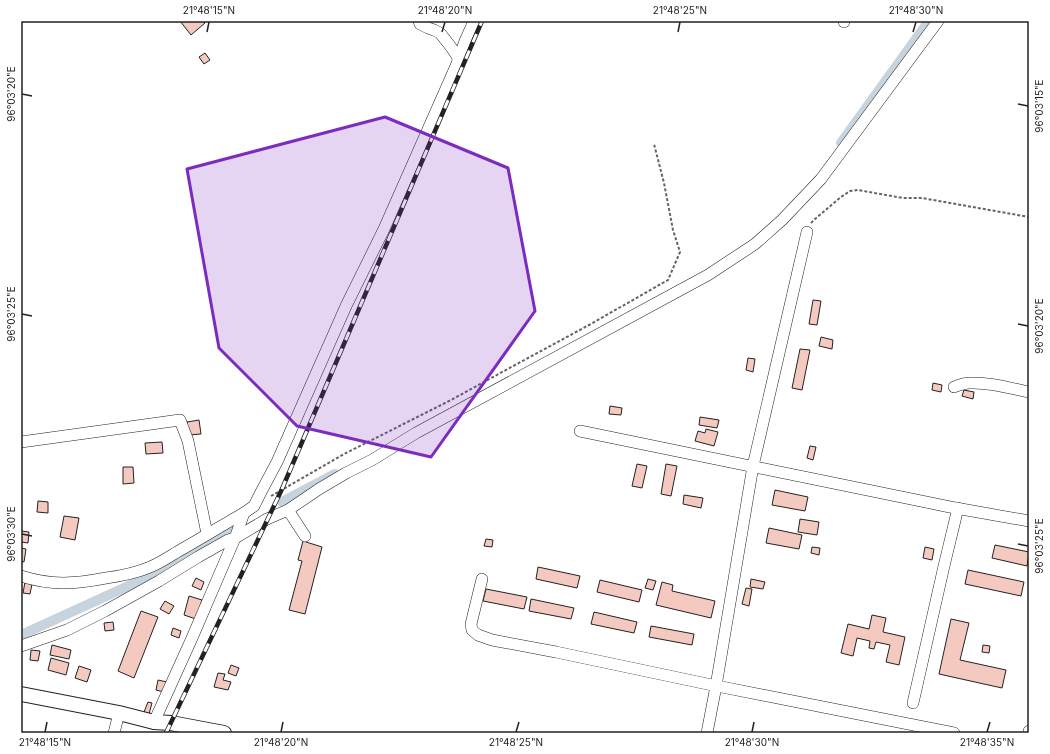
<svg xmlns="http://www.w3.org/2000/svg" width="1050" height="754" viewBox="0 0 1050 754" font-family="Inter,sans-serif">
<rect width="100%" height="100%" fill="#fff"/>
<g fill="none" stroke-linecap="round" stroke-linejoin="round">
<g stroke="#c7d3dd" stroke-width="10">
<polyline points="841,143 929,21"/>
<polyline points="282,502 335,474"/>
<polyline points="21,635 148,577 231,528"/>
</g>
</g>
<g fill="#f3c9c0" stroke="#222">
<polygon points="180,21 203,21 205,23 191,35"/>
<polygon points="205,53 210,60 204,64 199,57"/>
<polygon points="813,300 821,301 817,325 809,324"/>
<polygon points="821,337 833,340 832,349 819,346"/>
<polygon points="800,349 810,350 802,390 792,388"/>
<polygon points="748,358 755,359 753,372 746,370"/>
<polygon points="933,383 942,385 941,392 932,390"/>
<polygon points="964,390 974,392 973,399 962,396"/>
<polygon points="610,406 622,408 621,415 609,414"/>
<polygon points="700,417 719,420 717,428 699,425"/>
<polygon points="199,420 201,434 189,435 187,422"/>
<polygon points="706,429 718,432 714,446 695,441 698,431 705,433"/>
<polygon points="162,442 163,453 146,454 145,443"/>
<polygon points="810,446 816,447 813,460 807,458"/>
<polygon points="637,464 647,466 642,488 632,486"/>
<polygon points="666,464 677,466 671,496 661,494"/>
<polygon points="123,467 133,467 134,483 123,484"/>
<polygon points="775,490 808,497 805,511 772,505"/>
<polygon points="684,495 703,498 701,508 683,504"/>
<polygon points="38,501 48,502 48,513 37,512"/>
<polygon points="64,516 79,518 75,540 60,537"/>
<polygon points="800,519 819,522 817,535 798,532"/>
<polygon points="769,528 802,535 799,549 766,543"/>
<polygon points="21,531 29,532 28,543 21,542"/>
<polygon points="486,539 493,540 492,547 484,546"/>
<polygon points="303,541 322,547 305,614 289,610 302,561 298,560"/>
<polygon points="995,545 1029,552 1027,566 992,558"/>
<polygon points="812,547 820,548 819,555 811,553"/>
<polygon points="925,547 934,549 932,560 923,558"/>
<polygon points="21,548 26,549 24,562 21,561"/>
<polygon points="538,567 580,576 577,588 536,579"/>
<polygon points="968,570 1024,582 1021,596 965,584"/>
<polygon points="196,578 204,582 201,590 192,586"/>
<polygon points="648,579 656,581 653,590 645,588"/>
<polygon points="751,579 765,582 763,589 750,587"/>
<polygon points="600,580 642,590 639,602 597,592"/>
<polygon points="25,582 32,584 30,594 23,593"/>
<polygon points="662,582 673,585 672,591 715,601 711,618 656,605"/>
<polygon points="746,588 752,589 749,606 742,604"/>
<polygon points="486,589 527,597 524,609 483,601"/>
<polygon points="189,596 202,600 196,619 184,615"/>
<polygon points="531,599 574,608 571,619 529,611"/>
<polygon points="165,601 174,606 169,614 160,609"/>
<polygon points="141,611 158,617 134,678 118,671"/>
<polygon points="594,612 637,622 634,633 591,624"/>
<polygon points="872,615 886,618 883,632 905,637 899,665 886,662 890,645 876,642 874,649 869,648 870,641 857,638 853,656 841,653 848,624 869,629"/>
<polygon points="951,619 969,623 960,660 1006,670 1002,688 939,674"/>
<polygon points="113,622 114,630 105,631 104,623"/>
<polygon points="651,626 694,634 692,645 649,637"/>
<polygon points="173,628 181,631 179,638 171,635"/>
<polygon points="52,645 71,650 69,659 50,655"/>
<polygon points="983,645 990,646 989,653 982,652"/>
<polygon points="31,650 40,651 38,661 30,660"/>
<polygon points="51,658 69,663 66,675 48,670"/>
<polygon points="231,665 239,668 236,676 228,673"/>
<polygon points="79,666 91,670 87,682 75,678"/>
<polygon points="218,673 225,674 223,680 231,682 228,690 214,687"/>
<polygon points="158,680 167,682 164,692 156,690"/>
<polygon points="148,702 152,703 149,714 144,712"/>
</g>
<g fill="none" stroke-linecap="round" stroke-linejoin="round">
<defs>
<g id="minor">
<polyline points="419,21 420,24 428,28 434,30 440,33 451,47 459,59"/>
<polyline points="844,22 844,21"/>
<path d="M954,387c5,-2 10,-4 16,-4 19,-1 40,5 59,9"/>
<polyline points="580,431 950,507 1029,521"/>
<polyline points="21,442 180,420 188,441 207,534"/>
<polyline points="288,510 305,536"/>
<path d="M21,576c31,10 54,8 85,2 15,-2 30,-5 44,-11 10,-4 19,-10 27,-15 23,-13 44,-26 67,-39"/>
<polyline points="482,579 471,624 472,630 478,635 492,640 556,652 712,685 954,733"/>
<polyline points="21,646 67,630 105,611 159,581 198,557 228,540 235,538 267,519 288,510 319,489 346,473 372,460 416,433 708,275 755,244 782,220 821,179 938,21"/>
<polyline points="913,703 944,566 958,508"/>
<polyline points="154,722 192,638 235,538 244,513 254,506 261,492 277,462 346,306 384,229 456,66 465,41 474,21"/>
<polyline points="114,733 119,713"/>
<polyline points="707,733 716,686 753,466 807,232"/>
<polyline points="1029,733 1029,731"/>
</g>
<polyline id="major" points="21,694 119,713 154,722 171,723 224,733"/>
</defs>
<use href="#minor" stroke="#222" stroke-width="12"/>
<use href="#major" stroke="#222" stroke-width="16"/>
<g stroke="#646464" stroke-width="2" stroke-dasharray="3 2" stroke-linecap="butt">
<polyline points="811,223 815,219 841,197 850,191 858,190 903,198 922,198 1029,217"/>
<polyline points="271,496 346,453 451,400 504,371 589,325 668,280 680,252 673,230 664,183 654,144"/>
</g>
<use href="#minor" stroke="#fff" stroke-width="11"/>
<use href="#major" stroke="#fff" stroke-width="14"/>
<defs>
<polyline id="rail" points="166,733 282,489 482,21"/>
</defs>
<use href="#rail" stroke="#222" stroke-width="4.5"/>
<use href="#rail" stroke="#fff" stroke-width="3" stroke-dasharray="9" stroke-linecap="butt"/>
</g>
<path fill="#7b2cbf" fill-opacity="0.2" stroke="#7b2cbf" stroke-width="3" stroke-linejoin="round" d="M385,117l123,51 27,143 -104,146 -134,-31 -78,-78 -32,-179z"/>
<path fill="none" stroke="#222" stroke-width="1.5" d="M207,32l2,-10M442,32l3,-10M678,32l2,-10M913,32l3,-10M22,94l10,2M1018,104l10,2M22,314l10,2M1018,324l10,2M22,534l10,2M1018,544l10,2M45,732l2,-10M281,732l2,-10M516,732l3,-10M752,732l2,-10M987,732l3,-10"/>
<rect width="1050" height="754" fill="none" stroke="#ffffff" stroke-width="44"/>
<rect x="22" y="22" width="1006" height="710" fill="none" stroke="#222" stroke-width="1.5"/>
<g font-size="10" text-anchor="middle" fill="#222">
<text x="209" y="14">21°48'15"N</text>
<text x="445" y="14">21°48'20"N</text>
<text x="680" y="14">21°48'25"N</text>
<text x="916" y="14">21°48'30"N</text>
<text transform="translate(11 94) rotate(-90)" y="4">96°03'20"E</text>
<text transform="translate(1039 106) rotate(-90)" y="4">96°03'15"E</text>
<text transform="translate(11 314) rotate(-90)" y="4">96°03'25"E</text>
<text transform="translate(1039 326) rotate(-90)" y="4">96°03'20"E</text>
<text transform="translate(11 534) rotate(-90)" y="4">96°03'30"E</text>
<text transform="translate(1039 546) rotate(-90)" y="4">96°03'25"E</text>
<text x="45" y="746">21°48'15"N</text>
<text x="281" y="746">21°48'20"N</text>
<text x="516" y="746">21°48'25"N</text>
<text x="752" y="746">21°48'30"N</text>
<text x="987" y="746">21°48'35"N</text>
</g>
</svg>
